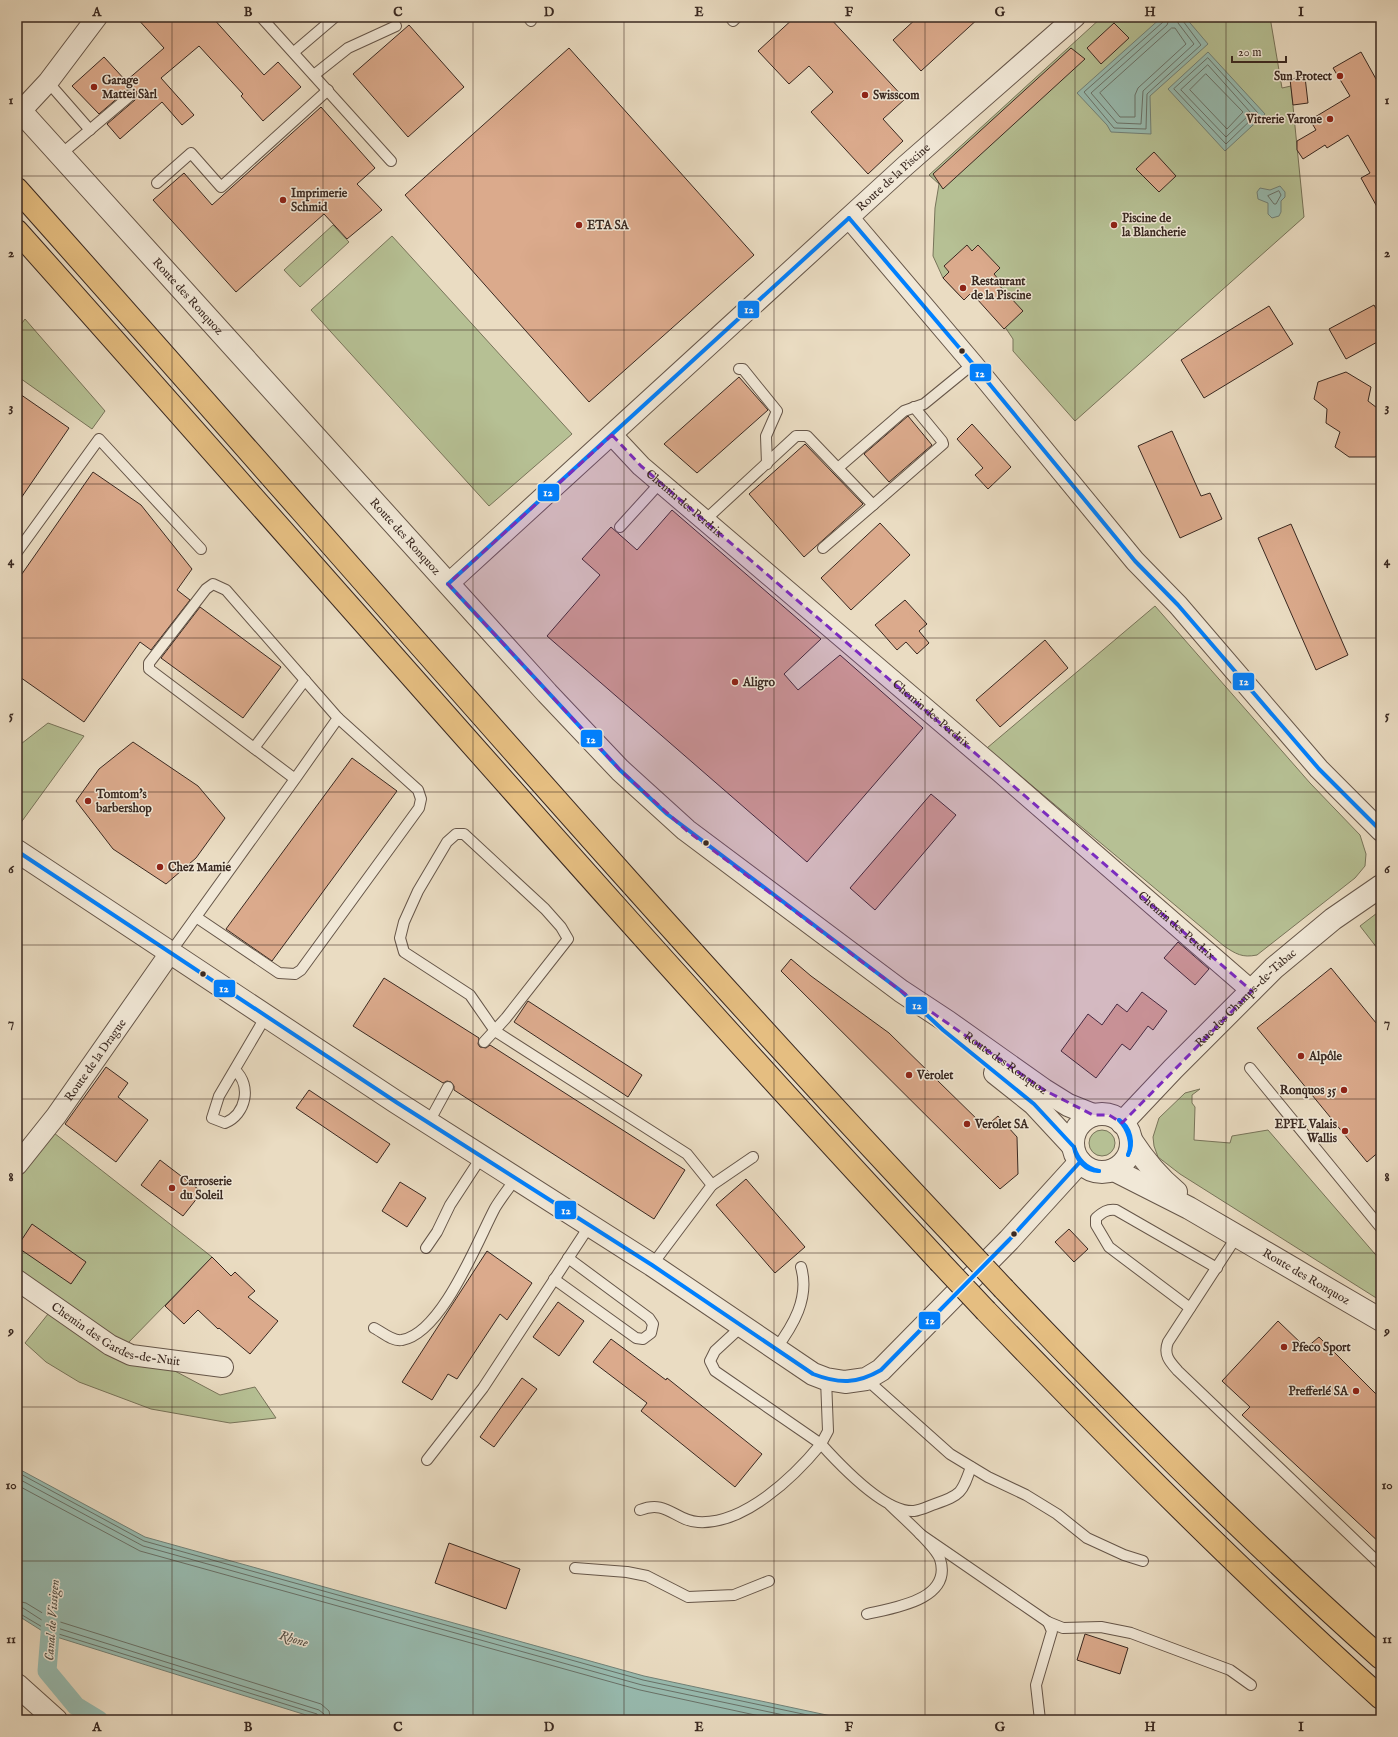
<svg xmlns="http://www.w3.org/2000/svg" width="1398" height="1737" viewBox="0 0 1398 1737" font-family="'IM FELL English',serif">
<rect width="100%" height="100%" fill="#eadcc2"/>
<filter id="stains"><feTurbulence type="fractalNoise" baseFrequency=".005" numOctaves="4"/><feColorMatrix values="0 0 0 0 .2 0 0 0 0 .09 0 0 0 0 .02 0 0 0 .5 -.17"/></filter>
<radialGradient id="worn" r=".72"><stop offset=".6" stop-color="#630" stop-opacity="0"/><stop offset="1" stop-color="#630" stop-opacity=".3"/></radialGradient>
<g fill="#b6c094" stroke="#78745a">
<polygon points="1102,17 1270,17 1282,88 1291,86 1304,217 1075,421 1013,351 1013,339 983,294 976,300 970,294 964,300 943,278 933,256 935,208 939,184 929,175"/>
<polygon points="333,225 349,242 300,287 284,270"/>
<polygon points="392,236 572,434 489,506 311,310"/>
<polygon points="25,319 105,411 92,429 17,376 17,330"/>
<path d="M1155,606l155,177 50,52 6,19 -1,12 -10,12 -98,77c-15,3 -21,-1 -33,-9l-237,-198z"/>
<polygon points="48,723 84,736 17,828 17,747"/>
<polygon points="1381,910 1381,953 1360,926"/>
<polygon points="1200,1089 1192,1095 1192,1103 1195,1107 1194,1140 1230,1143 1232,1136 1268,1130 1381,1261 1381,1301 1180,1174 1158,1157 1154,1146 1153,1137 1159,1118 1185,1093"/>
<circle cx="1102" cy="1143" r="13"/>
<polygon points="54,1133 212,1257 126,1345 220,1395 255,1387 276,1418 230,1423 151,1409 79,1382 46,1362 25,1343 52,1309 17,1280 17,1177"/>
</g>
<g fill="#98bcb1" stroke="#728177">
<polygon points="1162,17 1185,17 1208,44 1150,96 1151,134 1111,132 1107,125 1077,93"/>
<polygon points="1208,52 1265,114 1225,151 1168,89"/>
<polygon points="1280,186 1285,192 1285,197 1281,201 1281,212 1279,216 1272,218 1268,214 1268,203 1258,199 1257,192 1260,188 1270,190"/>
<polygon points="17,1468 145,1537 644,1676 850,1720 322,1720 47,1634 17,1615"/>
</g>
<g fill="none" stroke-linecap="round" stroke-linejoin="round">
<g stroke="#697269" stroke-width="1">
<polyline points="1164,17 1163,22 1084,92 1114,128 1146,129 1147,94 1201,45 1183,21 1182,17"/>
<polyline points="1170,17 1167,25 1091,93 1117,123 1141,124 1143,91 1194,44 1178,23 1177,17"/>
<polygon points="1172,28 1175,28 1186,44 1138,88 1135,95 1135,117 1120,117 1100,93"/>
<polygon points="1208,58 1258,113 1226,144 1174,89"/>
<polygon points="1208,65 1251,113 1226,137 1181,90"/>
<polygon points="1206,74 1243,112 1227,129 1190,90"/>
<polygon points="1279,191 1281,195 1276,204 1274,204 1268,196"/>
<polyline points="17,1472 144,1541 643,1680 831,1720"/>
<polyline points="17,1478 143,1546 642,1685 807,1720"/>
<polyline points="17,1485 140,1551 640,1690 778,1720"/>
<polyline points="17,1601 26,1603 54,1620 321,1704 329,1711 331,1720"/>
<polyline points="17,1607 23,1608 51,1626 319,1710 324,1714 325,1720"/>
<polyline points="17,1612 49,1631 317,1714 320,1720"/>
</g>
<polyline stroke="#98bcb1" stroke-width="19" points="52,1609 47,1671 76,1706 99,1720"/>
</g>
<g fill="#dbaa8c" stroke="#3a2921">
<polygon points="136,17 212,17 264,75 278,62 301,87 263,121 241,96 243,94 199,46 161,78 194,115 182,125 162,102 120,139 107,124 135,100 137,94 136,91 130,89 127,90 99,114 72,86 104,57 126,81 164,48"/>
<polygon points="795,17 829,17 905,99 883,119 903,141 868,174 811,112 833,92 809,66 789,84 758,51"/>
<polygon points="918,17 980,17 921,71 893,40"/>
<polygon points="1114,23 1129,38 1101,64 1087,48"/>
<polygon points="409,25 464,87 408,137 353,74"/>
<polygon points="569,48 754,255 589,402 405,195"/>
<polygon points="1071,48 1085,59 943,189 933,174"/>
<polygon points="1361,52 1381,88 1381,214 1361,178 1370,173 1348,135 1327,148 1325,145 1303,159 1297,150 1297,141 1316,130 1310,120 1350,96 1333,68"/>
<polygon points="1305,77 1308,103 1293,105 1290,79"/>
<polygon points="321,107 375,168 357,184 382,210 347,239 324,214 236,292 153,200 184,173 212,205"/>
<polygon points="1154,152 1176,176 1159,192 1136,169"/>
<polygon points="967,245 972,251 978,245 1000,268 994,274 999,280 996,282 1023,311 1004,329 977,299 976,300 970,294 964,300 943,278 949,272 944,266"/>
<polygon points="1374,305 1381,318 1381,340 1346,359 1329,329"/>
<polygon points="1269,306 1293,344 1204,398 1181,360"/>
<polygon points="1346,372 1371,387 1368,401 1381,411 1379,429 1381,430 1381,454 1375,457 1349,457 1335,447 1340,432 1326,423 1327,409 1314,399 1318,382"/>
<polygon points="739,377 768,410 697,473 664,444"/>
<polygon points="17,392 69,428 17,504"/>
<polygon points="908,416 932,445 889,482 864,454"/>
<polygon points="972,424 1011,467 988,489 975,475 983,468 957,439"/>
<polygon points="1172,431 1201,496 1210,493 1222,519 1180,538 1138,446"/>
<polygon points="805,444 863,504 804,557 749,494"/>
<polygon points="93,472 141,505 192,569 177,590 190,600 151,650 140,642 84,722 17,675 17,581"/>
<polygon points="672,510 821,639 784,674 798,690 840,655 923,728 807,862 547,636 600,575 582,559 611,527 637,550"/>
<polygon points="880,523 910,555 851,610 821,578"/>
<polygon points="1291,524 1348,655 1316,670 1258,538"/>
<polygon points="905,600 927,624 919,631 929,643 917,654 906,642 897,650 875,625"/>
<polygon points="200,607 281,667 243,718 161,658"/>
<polygon points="1045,640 1068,668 1000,727 976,700"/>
<polygon points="133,742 198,786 225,818 196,858 166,884 113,849 76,801 99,769"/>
<polygon points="352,758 397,791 272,961 226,929"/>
<polygon points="931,794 956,815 875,910 850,888"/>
<polygon points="1178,942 1209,969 1195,985 1164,958"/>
<polygon points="791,959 811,976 889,1033 985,1127 998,1116 1017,1137 1018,1174 1000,1189 781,971"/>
<polygon points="1331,968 1381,1029 1381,1150 1367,1162 1257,1028"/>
<polygon points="384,978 479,1038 478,1044 480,1047 486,1048 490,1045 685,1170 654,1219 454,1090 454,1086 451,1082 447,1081 443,1083 353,1026"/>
<polygon points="1142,992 1167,1011 1153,1030 1148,1026 1130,1050 1122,1044 1096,1078 1061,1051 1088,1014 1102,1025 1117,1004 1127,1012"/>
<polygon points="528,1001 642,1075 628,1097 514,1022"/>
<polygon points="106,1067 128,1083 118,1097 148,1120 116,1162 65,1124"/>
<polygon points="309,1090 390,1144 377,1163 296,1108"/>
<polygon points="160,1160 202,1192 183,1216 141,1185"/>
<polygon points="746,1179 805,1247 775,1273 716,1205"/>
<polygon points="400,1182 426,1198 407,1227 382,1211"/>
<polygon points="32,1224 86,1262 71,1284 17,1247"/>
<polygon points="1069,1229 1088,1249 1074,1262 1055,1242"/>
<polygon points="487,1251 532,1283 507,1320 500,1314 457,1379 448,1374 432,1400 402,1382"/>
<polygon points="212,1257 231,1276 235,1272 255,1291 248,1297 278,1321 250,1354 219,1328 218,1329 198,1310 184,1324 165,1306"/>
<polygon points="558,1302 584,1321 559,1356 533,1337"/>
<polygon points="1278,1321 1306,1348 1319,1337 1381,1399 1381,1544 1242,1415 1250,1407 1222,1381"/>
<polygon points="611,1339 666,1380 667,1378 762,1454 735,1487 641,1411 647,1403 593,1362"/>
<polygon points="522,1378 537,1389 494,1447 480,1437"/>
<polygon points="449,1543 520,1569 506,1609 435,1583"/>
<polygon points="1085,1634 1128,1648 1120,1674 1077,1660"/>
</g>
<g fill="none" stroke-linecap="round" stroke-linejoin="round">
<defs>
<g id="service">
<polyline points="261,17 391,161"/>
<polyline points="528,17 531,21"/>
<polyline points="730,17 733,21 737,17"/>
<polyline points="294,52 335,17"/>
<polyline points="314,75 348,48 396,26"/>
<polyline points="48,82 90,130"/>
<polyline points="60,155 131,95"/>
<polyline points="157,183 191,153 221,187 328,90"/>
<polyline points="739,369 743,369 777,411 766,436 767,464"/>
<polyline points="838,468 904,411 924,404 973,364"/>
<polyline points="873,505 943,444 942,441 914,407"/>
<polyline points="704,521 796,436 807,436 873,505 823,548"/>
<polyline points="620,527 660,483"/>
<polyline points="17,552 99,439 201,549"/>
<polyline points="254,748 305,680"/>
<polyline points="196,917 279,973 295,974 301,970 419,808 421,799 418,790 338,718"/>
<polyline points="170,953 295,779 149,669 149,663 206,589 213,584 226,590 338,718 295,779"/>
<polyline points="484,1042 506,1018 568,939 561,927 545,909 464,834 456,834 447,842 418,891 404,922 400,938 404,952 470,995 495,1031 687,1154 712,1185 652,1265"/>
<polyline points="1250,1068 1381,1228"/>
<path d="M235,1070c17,16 11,44 -10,53l-13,-5 7,-22 47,-80"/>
<polyline points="429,1122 448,1087"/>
<polyline points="712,1185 753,1157"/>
<path d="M1237,1236l-69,106c-5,13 2,20 10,29l203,194"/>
<polyline points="426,1248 437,1232 450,1205 482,1156"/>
<polyline points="554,1279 636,1338 643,1339 651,1333 653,1324 649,1318 568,1258"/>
<path d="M1190,1308l-81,-61 -13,-22v-7c7,-6 11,-9 20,-8l101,58"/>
<polyline points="741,1327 715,1351 710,1361 715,1371 821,1444 828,1431 826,1379"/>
<path d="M374,1328c8,4 19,14 28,12 40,-7 75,-98 93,-132 6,-10 14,-20 21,-30"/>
<path d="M775,1350c18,-24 35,-52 26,-83"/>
<polyline points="866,1379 950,1454 988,1477 1026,1495 1057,1514 1087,1538 1124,1555 1143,1561"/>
<polyline points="427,1460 483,1388 590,1225"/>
<path d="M640,1510c27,-11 35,11 58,12 46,3 96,-45 123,-78 19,21 64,69 93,67 7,-1 15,-5 21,-7 26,-9 27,-11 36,-37"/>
<polyline points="920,1534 1048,1622 1063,1628 1101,1627 1131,1633 1230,1670 1251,1685"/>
<polyline points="575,1568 627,1572 647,1576 688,1597 734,1595 769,1581"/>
<path d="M867,1614c26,-6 86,-14 73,-55 -5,-14 -39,-43 -50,-54"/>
<polyline points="1040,1720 1036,1685 1052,1631 1048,1622"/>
</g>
<g id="minor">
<polyline points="21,111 48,82 97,17"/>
<polyline points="849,218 973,364 1135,561 1178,605 1319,769 1381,831"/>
<path id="s1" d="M612,435l29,31 359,306 252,219"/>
<path id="s2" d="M448,584l457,-418 170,-149"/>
<path id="s3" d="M17,1165l39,-49 114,-163"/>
<path id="s4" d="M17,1280l93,65 21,10 92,12"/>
</g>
<g id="tertiary">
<path id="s5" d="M17,107l530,586 73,77 66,60 215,161 47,31 96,68 24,15 25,10"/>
<polyline points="17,851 396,1102 652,1265 813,1374 826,1379 845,1382 866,1379 881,1370 1009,1240 1080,1162"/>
<polyline points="995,1073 1034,1104 1073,1146"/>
<circle cx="1102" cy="1143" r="29"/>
<path id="s6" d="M1122,1123l51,-54 101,-101 59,-49 48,-33"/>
<path d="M1131,1140c13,20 27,37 45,52"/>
<path id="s7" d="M1114,1170l75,38 192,112"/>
<polyline points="17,1685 56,1720"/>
</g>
<g id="motorway">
<path d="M17,189c313,351 619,710 942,1052"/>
<path d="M17,231c307,344 608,693 922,1030"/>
<path d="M1004,1289c121,128 246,252 377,369"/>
<path d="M986,1311c128,133 258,264 395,387"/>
</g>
</defs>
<use href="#service" stroke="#665649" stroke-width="12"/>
<use href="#minor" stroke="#665649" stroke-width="22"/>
<use href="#tertiary" stroke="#665649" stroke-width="24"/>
<use href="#motorway" stroke="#3a2921" stroke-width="24"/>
<use href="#service" stroke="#f1e8d7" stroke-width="10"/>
<use href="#minor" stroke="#f1e8d7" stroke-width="20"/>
<use href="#tertiary" stroke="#f1e8d7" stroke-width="22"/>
<use href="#motorway" stroke="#e5be81" stroke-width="22"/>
<defs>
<g id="motorway-bridge">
<polyline points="959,1241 1004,1289"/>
<polyline points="939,1261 986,1311"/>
</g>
</defs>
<use href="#motorway-bridge" stroke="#3a2921" stroke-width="24" stroke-linecap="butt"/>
<use href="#motorway-bridge" stroke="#e5be81" stroke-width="22"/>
<defs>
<g id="bus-1">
<polyline points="849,218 973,364 1135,561 1178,605 1319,769 1381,831"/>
<polyline points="448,584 620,770 667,814 901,991 943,1030 1034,1104 1073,1146"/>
<polyline points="448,584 849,218"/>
<path d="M17,851l379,251 256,163 161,109c26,10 44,10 68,-4l128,-130 71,-78"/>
<path d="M1119,1120c12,7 15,24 9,35"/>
<path d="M1119,1120c9,9 14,24 9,35"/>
<path d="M1074,1147c4,13 12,21 25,24"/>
<path d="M1074,1147c2,13 11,24 25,24"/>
</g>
</defs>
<use href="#bus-1" stroke="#f1e8d7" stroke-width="7"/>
<use href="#bus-1" stroke="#0080ff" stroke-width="4"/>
</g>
<path fill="#7b2cbf" fill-opacity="0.2" stroke="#7b2cbf" stroke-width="3" stroke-dasharray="8 5" stroke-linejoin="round" d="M612,435l29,31 611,525 -130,132 -13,-8h-16l-49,-25 -143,-99 -215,-161 -66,-60 -172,-186z"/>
<path fill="none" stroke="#3a2921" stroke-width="1" stroke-opacity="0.55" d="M172,17v1703M323,17v1703M473,17v1703M624,17v1703M774,17v1703M925,17v1703M1075,17v1703M1226,17v1703M17,176h1364M17,330h1364M17,484h1364M17,638h1364M17,792h1364M17,945h1364M17,1099h1364M17,1253h1364M17,1407h1364M17,1561h1364"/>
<g fill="#8f2418" stroke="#f1e8d7" stroke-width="1.5">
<circle cx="1340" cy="76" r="4"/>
<circle cx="94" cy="87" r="4"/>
<circle cx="865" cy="95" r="4"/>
<circle cx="1330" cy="119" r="4"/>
<circle cx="283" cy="200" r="4"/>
<circle cx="579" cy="225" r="4"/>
<circle cx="1114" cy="225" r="4"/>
<circle cx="963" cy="288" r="4"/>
<circle cx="735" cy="682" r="4"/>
<circle cx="88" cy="801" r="4"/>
<circle cx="160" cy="867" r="4"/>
<circle cx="1301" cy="1056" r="4"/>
<circle cx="909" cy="1075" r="4"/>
<circle cx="1344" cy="1090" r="4"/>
<circle cx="967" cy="1124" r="4"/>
<circle cx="1345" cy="1131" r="4"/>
<circle cx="172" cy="1188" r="4"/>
<circle cx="1284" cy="1347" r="4"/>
<circle cx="1356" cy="1391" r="4"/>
</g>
<g fill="#3a2921" stroke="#f1e8d7" stroke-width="1.5">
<circle cx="962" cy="351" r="3.5"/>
<circle cx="706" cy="843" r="3.5"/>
<circle cx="203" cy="974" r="3.5"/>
<circle cx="1014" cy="1234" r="3.5"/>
</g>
<g text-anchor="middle" stroke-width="3" stroke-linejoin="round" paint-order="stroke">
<g font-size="12" font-weight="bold" fill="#3a2921" stroke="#f1e8d7" text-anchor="start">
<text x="1332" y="80" text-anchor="end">Sun Protect</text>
<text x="102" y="84">Garage<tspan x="102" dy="14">Mattei Sàrl</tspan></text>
<text x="873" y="99">Swisscom</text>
<text x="1322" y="123" text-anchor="end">Vitrerie Varone</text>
<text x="291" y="197">Imprimerie<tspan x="291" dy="14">Schmid</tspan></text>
<text x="1122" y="222">Piscine de<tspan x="1122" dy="14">la Blancherie</tspan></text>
<text x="587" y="229">ETA SA</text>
<text x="971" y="285">Restaurant<tspan x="971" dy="14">de la Piscine</tspan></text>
<text x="743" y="686">Aligro</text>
<text x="96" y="798">Tomtom's<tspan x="96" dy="14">barbershop</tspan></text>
<text x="168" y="871">Chez Mamie</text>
<text x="1309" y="1060">Alpôle</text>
<text x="917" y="1079">Verolet</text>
<text x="1336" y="1094" text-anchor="end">Ronquos 35</text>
<text x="975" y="1128">Verolet SA</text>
<text x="1337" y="1128" text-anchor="end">EPFL Valais<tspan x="1337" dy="14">Wallis</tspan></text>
<text x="180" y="1185">Carroserie<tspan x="180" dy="14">du Soleil</tspan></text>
<text x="1292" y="1351">Pfeco Sport</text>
<text x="1348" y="1395" text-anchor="end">Prefferlé SA</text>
</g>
<g font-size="12" fill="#3a2921" stroke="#f1e8d7">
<text dy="4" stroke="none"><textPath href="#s2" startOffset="603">Route de la Piscine</textPath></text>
<text dy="4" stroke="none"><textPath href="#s5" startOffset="255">Route des Ronquoz</textPath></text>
<text dy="4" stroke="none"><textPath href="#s1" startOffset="100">Chemin des Perdrix</textPath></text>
<text dy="4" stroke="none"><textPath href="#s5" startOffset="579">Route des Ronquoz</textPath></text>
<text dy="4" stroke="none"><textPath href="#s1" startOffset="424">Chemin des Perdrix</textPath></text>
<text dy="4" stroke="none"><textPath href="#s1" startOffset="748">Chemin des Perdrix</textPath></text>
<text dy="4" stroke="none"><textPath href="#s6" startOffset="176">Rue des Champs-de-Tabac</textPath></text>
<text dy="4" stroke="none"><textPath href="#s3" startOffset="131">Route de la Drague</textPath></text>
<text dy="4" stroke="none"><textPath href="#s5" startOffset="1381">Route des Ronquoz</textPath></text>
<text dy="4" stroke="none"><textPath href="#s7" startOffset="220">Route des Ronquoz</textPath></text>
<text dy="4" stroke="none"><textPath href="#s4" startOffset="115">Chemin des Gardes-de-Nuit</textPath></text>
</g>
<g font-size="13" font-style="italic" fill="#524e45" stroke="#f1e8d7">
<text transform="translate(51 1620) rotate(-86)" y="5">Canal de Vissigen</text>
<text transform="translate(294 1638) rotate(16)" y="5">Rhone</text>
</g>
</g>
<g stroke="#f1e8d7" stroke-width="1.5">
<rect x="737" y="300" width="23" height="19" rx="4" fill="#0080ff"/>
<rect x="969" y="363" width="23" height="19" rx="4" fill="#0080ff"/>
<rect x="537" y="483" width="23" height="19" rx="4" fill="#0080ff"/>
<rect x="1232" y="672" width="23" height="19" rx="4" fill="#0080ff"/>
<rect x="580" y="729" width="23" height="19" rx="4" fill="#0080ff"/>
<rect x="213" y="979" width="23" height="19" rx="4" fill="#0080ff"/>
<rect x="905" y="996" width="23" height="19" rx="4" fill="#0080ff"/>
<rect x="554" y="1200" width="23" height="20" rx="4" fill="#0080ff"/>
<rect x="918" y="1311" width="23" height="19" rx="4" fill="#0080ff"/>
</g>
<g font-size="11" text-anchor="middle" font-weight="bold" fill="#fff">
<text x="749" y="313">12</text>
<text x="980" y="377">12</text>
<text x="548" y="496">12</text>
<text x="1244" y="685">12</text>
<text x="591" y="743">12</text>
<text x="224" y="992">12</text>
<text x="917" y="1009">12</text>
<text x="566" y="1214">12</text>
<text x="930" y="1324">12</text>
</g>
<rect width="1398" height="1737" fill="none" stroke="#eadcc2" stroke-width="44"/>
<path d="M1232 56v6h54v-6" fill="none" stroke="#3a2921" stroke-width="2"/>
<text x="1238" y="56" font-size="12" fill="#3a2921" stroke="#f1e8d7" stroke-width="3" paint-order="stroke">20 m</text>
<rect x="22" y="22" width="1354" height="1693" fill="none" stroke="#3a2921" stroke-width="1.5"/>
<g font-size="13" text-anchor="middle" font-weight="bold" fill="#3a2921">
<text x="97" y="16">A</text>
<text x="248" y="16">B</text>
<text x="398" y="16">C</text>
<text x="549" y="16">D</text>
<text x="699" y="16">E</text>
<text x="849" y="16">F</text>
<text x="1000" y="16">G</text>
<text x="1150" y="16">H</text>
<text x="1301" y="16">I</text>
<text x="11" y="104">1</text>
<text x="1387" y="104">1</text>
<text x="11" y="257">2</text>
<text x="1387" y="257">2</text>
<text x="11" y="411">3</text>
<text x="1387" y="411">3</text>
<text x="11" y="565">4</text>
<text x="1387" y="565">4</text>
<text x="11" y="719">5</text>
<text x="1387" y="719">5</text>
<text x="11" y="873">6</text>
<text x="1387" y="873">6</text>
<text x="11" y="1027">7</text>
<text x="1387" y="1027">7</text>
<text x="11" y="1181">8</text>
<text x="1387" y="1181">8</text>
<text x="11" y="1335">9</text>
<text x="1387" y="1335">9</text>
<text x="11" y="1489">10</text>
<text x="1387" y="1489">10</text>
<text x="11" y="1643">11</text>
<text x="1387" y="1643">11</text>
<text x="97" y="1731">A</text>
<text x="248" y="1731">B</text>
<text x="398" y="1731">C</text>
<text x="549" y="1731">D</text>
<text x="699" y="1731">E</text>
<text x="849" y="1731">F</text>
<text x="1000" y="1731">G</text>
<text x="1150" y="1731">H</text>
<text x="1301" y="1731">I</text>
</g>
<rect width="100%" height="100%" filter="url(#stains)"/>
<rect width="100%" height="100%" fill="url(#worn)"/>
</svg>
